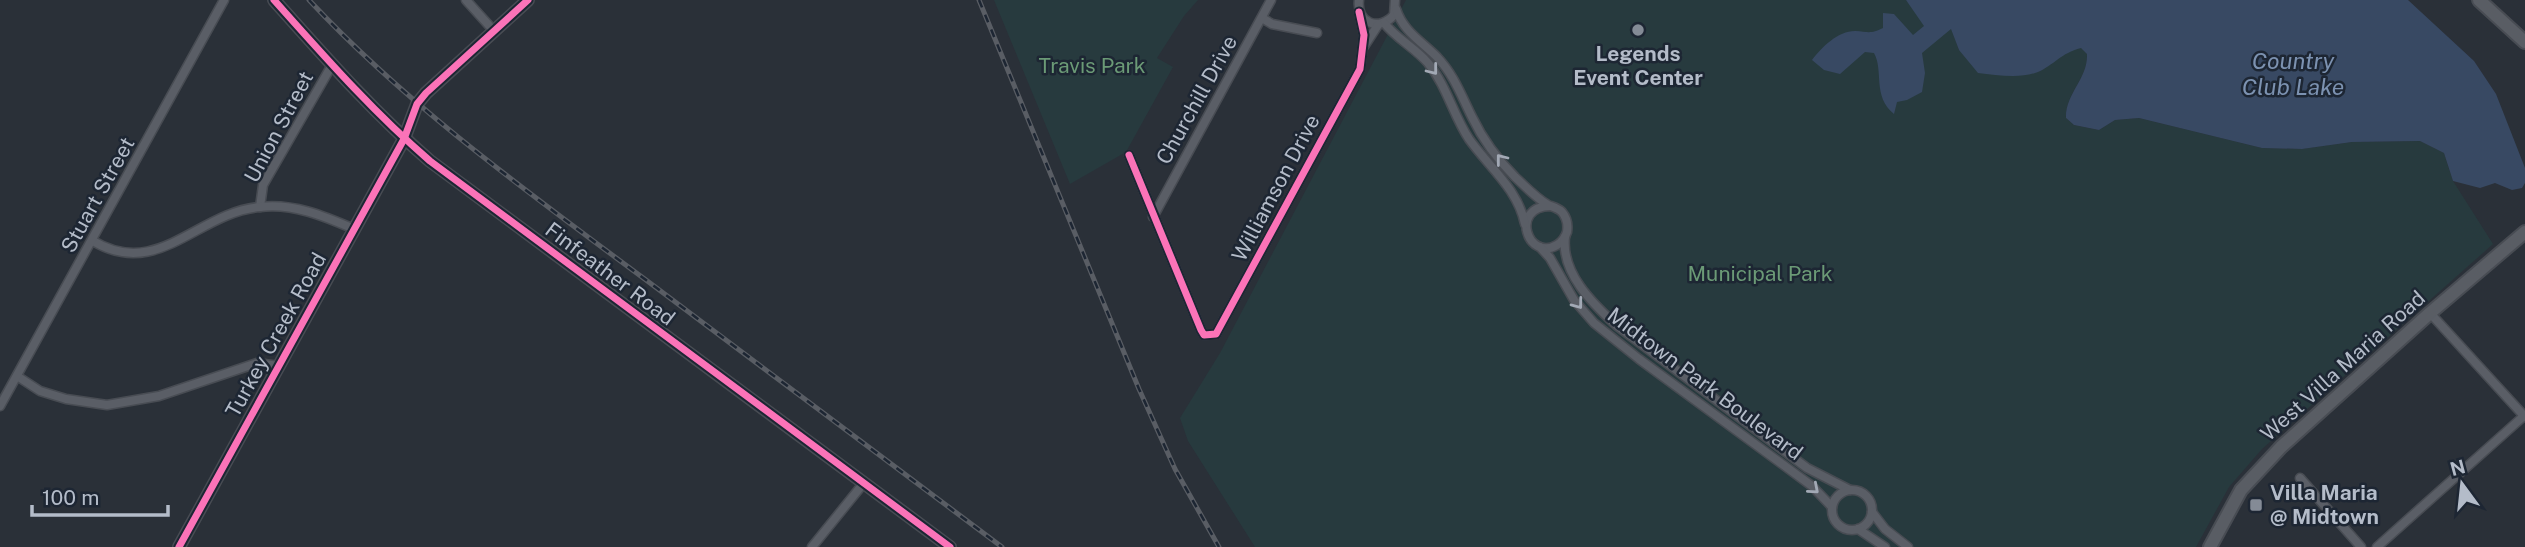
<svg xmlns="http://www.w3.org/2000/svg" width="2525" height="547" viewBox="0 0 2525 547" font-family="'Public Sans',sans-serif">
<rect width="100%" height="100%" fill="#2a3038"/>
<g fill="#273a3e">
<polygon points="994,0 1198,0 1184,16 1157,58 1173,67 1126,152 1070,184"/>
<path d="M1406,0h500l45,28 8,22 41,25h23l17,-4 26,-19 15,-5 6,7c1,25 -22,40 -21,64l8,7 25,5 16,-10 24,-2 123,30 40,1 50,-7 68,-1 24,12 9,28 40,63 -231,205 -33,38 -33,60h-941l-67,-106 -8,-23 40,-65z"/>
</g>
<path fill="#384963" d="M1906,0h502l66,61 22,33 29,74v15l-3,5 -10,2 -17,-7 -15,5 -27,-7 -9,-28 -24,-12 -68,1 -50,7 -40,-1 -123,-30 -24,2 -16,10 -25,-5 -8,-7c-1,-24 22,-39 21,-64l-6,-6c-20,5 -27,17 -43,24 -18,7 -41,3 -60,1l-19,-23 -8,-21 -29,24 3,20 -3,19 -15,8 -10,2 -3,12c-22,-18 -10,-43 -20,-61l-9,-1 -25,22 -16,-4 -12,-10c10,-13 26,-29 43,-29 14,1 16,3 28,-3v-15l11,1 19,21 11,-9z"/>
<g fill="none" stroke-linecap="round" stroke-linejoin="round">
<defs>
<g id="minor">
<polyline points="466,0 494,31"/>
<path d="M1359,0c-3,23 20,32 35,15l1,-15"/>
<path d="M1396,9c7,22 25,32 41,48 17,18 24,38 35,60 10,21 26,43 43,60 11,10 20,20 33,28 5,2 10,3 14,7 5,6 6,14 5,20 -2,6 -5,10 -10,13 -29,17 -48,-38 -7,-39"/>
<polyline points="1262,18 1272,24 1317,33"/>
<path d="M1384,23c13,16 31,25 44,40 19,23 25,52 41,76 20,28 49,50 56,85"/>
<polyline points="1363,48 1378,25"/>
<polyline points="1129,155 1201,330 1204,335 1216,334 1360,69 1364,35 1359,12"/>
<polyline points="260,207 263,185 332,65"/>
<polyline points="1153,217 1271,0"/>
<path d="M1565,237c-4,36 27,66 51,88l191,143 43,22"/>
<path d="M93,241c65,39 105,-29 167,-34 33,-4 64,9 94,22"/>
<polyline points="1540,247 1550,258 1574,300 1594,323 1639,359 1812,486 1832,507"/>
<polyline points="2430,313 2525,417"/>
<polyline points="17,376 40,391 66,399 107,405 159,396 257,363 279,366"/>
<polyline points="0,406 224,0"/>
<polyline points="2300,478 2361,547"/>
<circle cx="1852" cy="510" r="20"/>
<polyline points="1872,512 1885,529 1908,547"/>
<polyline points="1858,529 1885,547"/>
<polyline points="812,547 863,484"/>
<polyline points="2377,547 2525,415"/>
</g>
<g id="tertiary">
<path d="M274,0c50,56 99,112 156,161l520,386"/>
<polyline points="179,547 404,139 417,104 426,93 528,0"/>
</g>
<g id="secondary">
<polyline points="2479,0 2525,42"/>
<polyline points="2210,547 2241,490 2281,447 2430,313 2525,232"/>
</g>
</defs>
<use href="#minor" stroke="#484c53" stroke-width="11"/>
<use href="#tertiary" stroke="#484c53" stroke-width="14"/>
<use href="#secondary" stroke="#484c53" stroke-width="16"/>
<use href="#minor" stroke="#5a5e66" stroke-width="8"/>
<use href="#tertiary" stroke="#5a5e66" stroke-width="10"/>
<use href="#secondary" stroke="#595d64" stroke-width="12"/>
<defs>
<g id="rail">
<path d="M309,0c100,107 220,193 337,280 119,89 237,178 356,267"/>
<polyline points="979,0 1139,389 1175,469 1219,547"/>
</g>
</defs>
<use href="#rail" stroke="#595d64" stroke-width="5"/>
<use href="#rail" stroke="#1d2633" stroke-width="2.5" stroke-dasharray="8" stroke-linecap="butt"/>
<defs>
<g id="cycleway">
<path d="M274,0c50,56 99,112 156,161l520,386"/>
<polyline points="1129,155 1201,330 1204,335 1216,334 1360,69 1364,35 1359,12"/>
<polyline points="179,547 404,139 417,104 426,93 528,0"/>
</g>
</defs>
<use href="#cycleway" stroke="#1d2633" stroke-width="11"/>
<use href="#cycleway" stroke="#fb73b8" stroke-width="7"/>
</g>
<defs><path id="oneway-chevron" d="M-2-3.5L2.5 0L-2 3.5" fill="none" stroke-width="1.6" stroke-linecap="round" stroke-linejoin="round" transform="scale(1.75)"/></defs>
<g stroke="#a2a9b5">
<use href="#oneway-chevron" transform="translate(1433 70) rotate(52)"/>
<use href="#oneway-chevron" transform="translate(1501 159) rotate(-128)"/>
<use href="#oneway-chevron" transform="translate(1578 304) rotate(53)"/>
<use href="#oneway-chevron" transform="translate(1814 489) rotate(41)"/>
</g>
<g fill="#848b96" stroke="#1d2633" stroke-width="2.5">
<circle cx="1638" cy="30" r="7"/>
<rect x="2249" y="498" width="14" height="14" rx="3.5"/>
</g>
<g text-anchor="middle" stroke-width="5" stroke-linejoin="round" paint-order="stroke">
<g font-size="21" font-weight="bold" fill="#b4bcc9" stroke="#1d2633">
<text x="1638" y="61">Legends<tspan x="1638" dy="24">Event Center</tspan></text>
<text x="2270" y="500" text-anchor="start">Villa Maria<tspan x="2270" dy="24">@ Midtown</tspan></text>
</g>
<g font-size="21" fill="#6b9a76" stroke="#1d2633">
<text x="1092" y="73">Travis Park</text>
<text x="1760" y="281">Municipal Park</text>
</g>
<g font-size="21" fill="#b4bcc9" stroke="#1d2633">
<text transform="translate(1197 100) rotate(-61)" y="7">Churchill Drive</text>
<text transform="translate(279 127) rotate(-62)" y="7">Union Street</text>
<text transform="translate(1276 188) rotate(-62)" y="7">Williamson Drive</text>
<text transform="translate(98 195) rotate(-61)" y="7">Stuart Street</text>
<text transform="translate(610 274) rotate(37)" y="7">Finfeather Road</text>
<text transform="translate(276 335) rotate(-61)" y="7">Turkey Creek Road</text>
<text transform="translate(2343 366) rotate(-42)" y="7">West Villa Maria Road</text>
<text transform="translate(1705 384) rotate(37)" y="7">Midtown Park Boulevard</text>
</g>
<g font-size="23" font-style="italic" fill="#7c92b1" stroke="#1d2633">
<text x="2293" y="69">Country<tspan x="2293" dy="26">Club Lake</tspan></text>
</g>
</g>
<g transform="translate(2462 484) rotate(345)" stroke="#1d2633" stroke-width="5" paint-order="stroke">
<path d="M0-5L12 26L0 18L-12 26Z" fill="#b4bcc9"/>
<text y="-10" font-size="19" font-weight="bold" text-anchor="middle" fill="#b4bcc9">N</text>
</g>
<path d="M32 505v10h136v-10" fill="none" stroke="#b4bcc9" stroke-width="3.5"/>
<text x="42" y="505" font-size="21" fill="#b4bcc9" stroke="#1d2633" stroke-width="5" paint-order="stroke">100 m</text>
</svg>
